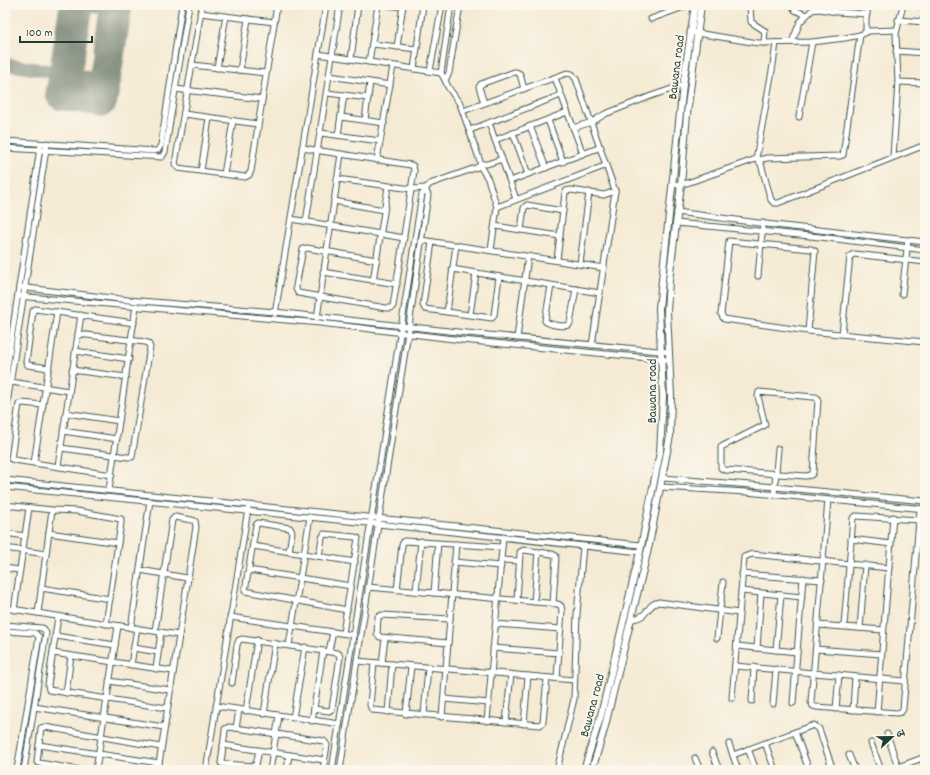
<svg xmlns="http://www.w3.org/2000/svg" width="930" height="775" viewBox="0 0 930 775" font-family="Dekko,'Playpen Sans Deva',sans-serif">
<rect width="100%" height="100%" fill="#fbf7ec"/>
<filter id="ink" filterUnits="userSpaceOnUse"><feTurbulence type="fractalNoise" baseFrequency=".025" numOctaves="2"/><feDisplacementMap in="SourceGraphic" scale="8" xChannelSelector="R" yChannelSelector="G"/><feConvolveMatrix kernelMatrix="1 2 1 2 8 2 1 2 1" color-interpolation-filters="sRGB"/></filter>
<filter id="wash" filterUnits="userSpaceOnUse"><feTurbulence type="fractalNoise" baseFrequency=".012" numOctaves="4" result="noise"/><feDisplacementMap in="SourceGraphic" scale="16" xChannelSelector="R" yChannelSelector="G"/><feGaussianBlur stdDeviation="0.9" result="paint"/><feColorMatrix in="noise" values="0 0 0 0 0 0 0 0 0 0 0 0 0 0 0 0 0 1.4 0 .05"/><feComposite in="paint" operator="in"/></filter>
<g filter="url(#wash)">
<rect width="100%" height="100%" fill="#f5ead4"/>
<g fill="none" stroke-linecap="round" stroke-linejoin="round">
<g stroke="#8a9484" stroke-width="13">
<polyline points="84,5 96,7"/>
<polyline points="5,64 85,77"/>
</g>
<polyline stroke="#8a9484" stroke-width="33" points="76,5 62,94 101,100 116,5"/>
</g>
</g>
<g filter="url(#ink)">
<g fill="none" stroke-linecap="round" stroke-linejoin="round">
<defs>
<g id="minor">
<polyline points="202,5 175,164 178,168 245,177 249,175 251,171 277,5"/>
<polyline points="388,5 403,7"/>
<polyline points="451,5 441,73 445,80 449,73 460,5"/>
<polyline points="750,5 751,22 765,31 764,43"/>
<polyline points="791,5 795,10 806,15"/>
<polyline points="914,5 925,7"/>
<polyline points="200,13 274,22"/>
<polyline points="651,19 689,5"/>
<polyline points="898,20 925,22"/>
<polyline points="866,31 866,19 868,5"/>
<polyline points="690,32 758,43 812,42 845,38 860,35 869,31 896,30"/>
<polyline points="792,42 800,22 812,10 819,9 837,12 867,14"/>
<polyline points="372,44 417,49"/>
<polyline points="397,47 403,5"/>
<polyline points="896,51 925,53"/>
<polyline points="318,54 441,73"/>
<polyline points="351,59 358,5"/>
<polyline points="369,62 378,5"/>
<polyline points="192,65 266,73"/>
<polyline points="217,68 226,16"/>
<polyline points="414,69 423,5"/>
<polyline points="240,70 248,19"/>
<polyline points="430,71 442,5"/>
<polyline points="330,76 390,85"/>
<polyline points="555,78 583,154"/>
<polyline points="898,82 925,83"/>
<polyline points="175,89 262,99"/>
<polyline points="327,93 368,98"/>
<polyline points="484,103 479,87 481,84 514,72 516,72 520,74 524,89"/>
<polyline points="463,111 567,73 572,74 576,79 615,191 592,345"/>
<polyline points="184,114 258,124"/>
<polyline points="341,117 384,123"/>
<polyline points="799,117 812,42"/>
<polyline points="365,120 370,82"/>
<polyline points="548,120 563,162"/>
<polyline points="489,123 516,199"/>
<polyline points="530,126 546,168"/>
<polyline points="573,128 592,122 605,114 651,96 683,85"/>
<polyline points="470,130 561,95"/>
<polyline points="321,133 380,141"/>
<polyline points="513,133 528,174"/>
<polyline points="338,135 344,95"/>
<polyline points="495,140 567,112"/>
<polyline points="5,141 155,151 158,150 161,145 182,5"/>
<polyline points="5,148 162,157 165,152 189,5"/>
<polyline points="302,148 411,165 413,166 414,171 393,306 391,308 386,308 298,293 296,289 296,286 303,249 307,248 377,260"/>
<polyline points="893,157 898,82 896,34 903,5"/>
<polyline points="756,159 773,65 776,43"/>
<polyline points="377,160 393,66"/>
<polyline points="758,160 767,158 840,156 843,155 860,35"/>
<polyline points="481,164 487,164 502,159"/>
<polyline points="480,166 488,179 497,207 491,250"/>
<polyline points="201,171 209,118"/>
<polyline points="224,174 233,121"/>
<polyline points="337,179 412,189 426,188"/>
<polyline points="510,181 601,147"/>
<polyline points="673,185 687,183 756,159 758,160 761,164 771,200 774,203 778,203 925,145"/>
<polyline points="426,191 426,188 430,184 478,167 481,164 460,104 448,87 445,80"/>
<polyline points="334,201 384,210"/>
<polyline points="497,207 607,165"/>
<polyline points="677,212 766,224 925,242"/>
<polyline points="291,219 404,238"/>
<polyline points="306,222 340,5"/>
<polyline points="676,223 820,237 925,250"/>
<polyline points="495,226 560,236"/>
<polyline points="521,230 524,208 527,205 563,211"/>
<polyline points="421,240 604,268"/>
<polyline points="432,242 423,305 425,309 492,318 494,315 499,277"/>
<polyline points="557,260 565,193 566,191 571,190 604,195 615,191"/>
<polyline points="580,264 589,192"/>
<polyline points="452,269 600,293"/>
<polyline points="323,272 397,284"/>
<polyline points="758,276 763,223"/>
<polyline points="373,281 388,187"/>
<path d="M551,286l-6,35c5,4 18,6 24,4l1,-2 6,-34"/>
<polyline points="19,287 128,300 275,312 467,333 669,352"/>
<polyline points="902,294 908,240"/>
<polyline points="18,296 320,323 462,340 669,360"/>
<polyline points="447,312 456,245"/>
<polyline points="275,314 326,5"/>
<polyline points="470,315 476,273"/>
<polyline points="317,318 341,154"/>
<polyline points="808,331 815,251 811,249 729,241 721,314 724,319 808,331 925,342"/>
<polyline points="842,334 850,256 854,254 925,262"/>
<polyline points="517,338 528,256"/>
<polyline points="75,351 129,359"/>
<polyline points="49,368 28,365 26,362 33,311 35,309 134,323"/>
<polyline points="72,370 126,377"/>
<polyline points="5,380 40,148"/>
<polyline points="11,382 69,391"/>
<polygon points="759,392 813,397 816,397 818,400 813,473 811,475 806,476 725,470 721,468 721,447 765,425 758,396"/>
<polyline points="43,405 22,403 19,404 11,459 14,460 112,475"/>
<polyline points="66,413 119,421"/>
<polyline points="5,417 47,143"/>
<polyline points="63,431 117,439"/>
<polyline points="61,448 128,457 132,457 150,347 148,343 145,342 78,334"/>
<polyline points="34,463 57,312"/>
<polyline points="58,466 81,315"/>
<polyline points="663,478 775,487 925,501"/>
<polyline points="5,480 641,545"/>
<polyline points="5,487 378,524 640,552"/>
<polyline points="661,487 746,492 925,509"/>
<polyline points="109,490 136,306"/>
<polyline points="774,495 778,449"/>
<polyline points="828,500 811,702 813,706 816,707 897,713 901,712 903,709 920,509"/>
<polyline points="5,505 52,510 77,511 121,519 121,523 106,624"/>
<polyline points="5,533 25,536"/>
<polyline points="49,533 118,543"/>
<polyline points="851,539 891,544"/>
<polyline points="253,546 355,562"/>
<polyline points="5,548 46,554"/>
<polyline points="289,552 292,532 290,528 258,523 256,525 245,591 347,610"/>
<polyline points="319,556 322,538 324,534 355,537 358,538 343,633"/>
<polyline points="501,560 519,561"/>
<polyline points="454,562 501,566"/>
<polyline points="5,568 19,570"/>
<polyline points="140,570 187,578"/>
<polyline points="249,570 351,586"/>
<polyline points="742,574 822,580"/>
<polyline points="368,587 558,604 561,606 562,611 557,678"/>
<polyline points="41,588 110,599"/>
<polyline points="397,590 402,545 404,541 502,547"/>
<polyline points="416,591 421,541"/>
<polyline points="741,591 802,597"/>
<polyline points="434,593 438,543"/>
<polyline points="517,600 520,554 520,552 524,550 552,554 556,556 553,604"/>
<polyline points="534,602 538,552"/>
<polyline points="5,608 179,635"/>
<polyline points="14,610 29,508"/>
<polyline points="38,613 52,510"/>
<polyline points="58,617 48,685 49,690 167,708"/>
<polyline points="230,617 354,635"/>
<path d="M632,619c18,-2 14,-15 27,-17l80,11"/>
<polyline points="496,624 561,629"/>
<polyline points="5,625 42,628 44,629 46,633 24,770"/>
<polyline points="818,625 883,630"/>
<polyline points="844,626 853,518 856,516 919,520"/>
<polyline points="131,628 150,501"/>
<polyline points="860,628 865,565"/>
<polyline points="5,631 35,633 39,637 17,770"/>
<polyline points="155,631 172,520 175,517 192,520 195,521 196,527 158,770"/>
<polyline points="56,636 115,645"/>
<polyline points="717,638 723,582"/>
<polyline points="448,643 380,637 377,634 378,617 382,615 450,619"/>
<polyline points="289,645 310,517"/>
<polyline points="737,646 797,652"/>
<polyline points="134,648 158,652"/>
<polyline points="493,648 559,653"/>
<polyline points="757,648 761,593"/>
<polyline points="816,649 881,654"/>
<polyline points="776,650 781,595"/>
<polyline points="329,651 333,632"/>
<polyline points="53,653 173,671"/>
<polyline points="357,661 574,680"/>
<polyline points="374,663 370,705 372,710 540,725 543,722 547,678"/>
<polyline points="382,663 385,638"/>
<polyline points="131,665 137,628"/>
<polyline points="735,666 905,681"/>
<polyline points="156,669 161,632"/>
<polyline points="109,681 170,690"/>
<polyline points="232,683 237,645 239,640 242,639 337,653 339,654 340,657 332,709 329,711 314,709"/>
<polyline points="66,693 71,656"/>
<polyline points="732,698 744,557 752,554 889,568"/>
<polyline points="444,699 489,703"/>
<polyline points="752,701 754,667"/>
<polyline points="793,703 803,578"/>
<polyline points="773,704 776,669"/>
<polyline points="216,706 340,724"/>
<polyline points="34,707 164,727"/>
<polyline points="836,709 839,675"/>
<polyline points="853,710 855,677"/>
<polyline points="246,711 257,640"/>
<polyline points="388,712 392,664"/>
<polyline points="877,712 893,517"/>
<polyline points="264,714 275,643"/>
<polyline points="406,714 411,666"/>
<polyline points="424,715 428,667"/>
<polyline points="442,717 456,544"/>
<polyline points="293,718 305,647"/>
<polyline points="312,721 323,651"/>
<polyline points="487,721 503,537"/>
<polyline points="506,722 511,674"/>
<polyline points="524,724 528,676"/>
<polyline points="236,728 239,710"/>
<polyline points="795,732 809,770"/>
<polyline points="887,734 898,767"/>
<polyline points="765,743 775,770"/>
<polyline points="871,743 881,770"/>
<polyline points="729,744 738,770"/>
<polyline points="39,745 159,763"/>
<polyline points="223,745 324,760"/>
<polyline points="748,749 756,770"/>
<polyline points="259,750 256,765 254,766 223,764 221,763 225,731 225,729 229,727 324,741 327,745 323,770"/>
<polyline points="712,752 719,770"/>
<polyline points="733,755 814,725 819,729 833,770"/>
<polyline points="849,755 855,770"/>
<polyline points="695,758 700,770"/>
<polyline points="922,758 925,767"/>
<polyline points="665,769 665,770"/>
<polyline points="80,770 39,763 37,762 41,728 45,727 161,747"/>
<polyline points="96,770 118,626"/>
<polyline points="206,770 248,509"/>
<polyline points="270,770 279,716"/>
<polyline points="287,770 289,755"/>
<polyline points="332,770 422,194 426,191 428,195 409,326 340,770"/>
<polyline points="557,770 574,699 577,614 583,546"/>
<polyline points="890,770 925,757"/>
</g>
<g id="major">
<polyline points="584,770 601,715 640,552 660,452 663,397 659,308 683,85 695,5"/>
<polyline points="592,770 604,730 649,545 670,436 671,396 667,311 669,280 681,185 687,114 701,5"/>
</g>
</defs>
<use href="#minor" stroke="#3f574c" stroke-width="7"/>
<use href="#major" stroke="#3f574c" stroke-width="8"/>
<use href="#minor" stroke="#fff" stroke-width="5"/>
<use href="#major" stroke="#fff" stroke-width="6"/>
</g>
</g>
<g text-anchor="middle" stroke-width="4" stroke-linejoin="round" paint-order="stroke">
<g font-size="13" fill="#1f3d34" stroke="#fbf7ec">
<text transform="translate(675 67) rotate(-83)" y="5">Bawana road</text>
<text transform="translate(651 391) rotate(-90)" y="5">Bawana road</text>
<text transform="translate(591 705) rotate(-75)" y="5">Bawana road</text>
</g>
</g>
<rect width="930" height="775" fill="none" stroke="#fbf7ec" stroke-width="20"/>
<g transform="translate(892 737) rotate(68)" stroke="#fbf7ec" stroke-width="3" paint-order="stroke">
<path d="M0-3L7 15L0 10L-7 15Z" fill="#1f3d34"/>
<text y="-6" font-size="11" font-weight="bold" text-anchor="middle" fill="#1f3d34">उ</text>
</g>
<path d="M20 36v6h72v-6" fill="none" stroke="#1f3d34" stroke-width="2"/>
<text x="26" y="36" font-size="12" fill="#1f3d34" stroke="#fbf7ec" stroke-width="3" paint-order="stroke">100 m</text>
</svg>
